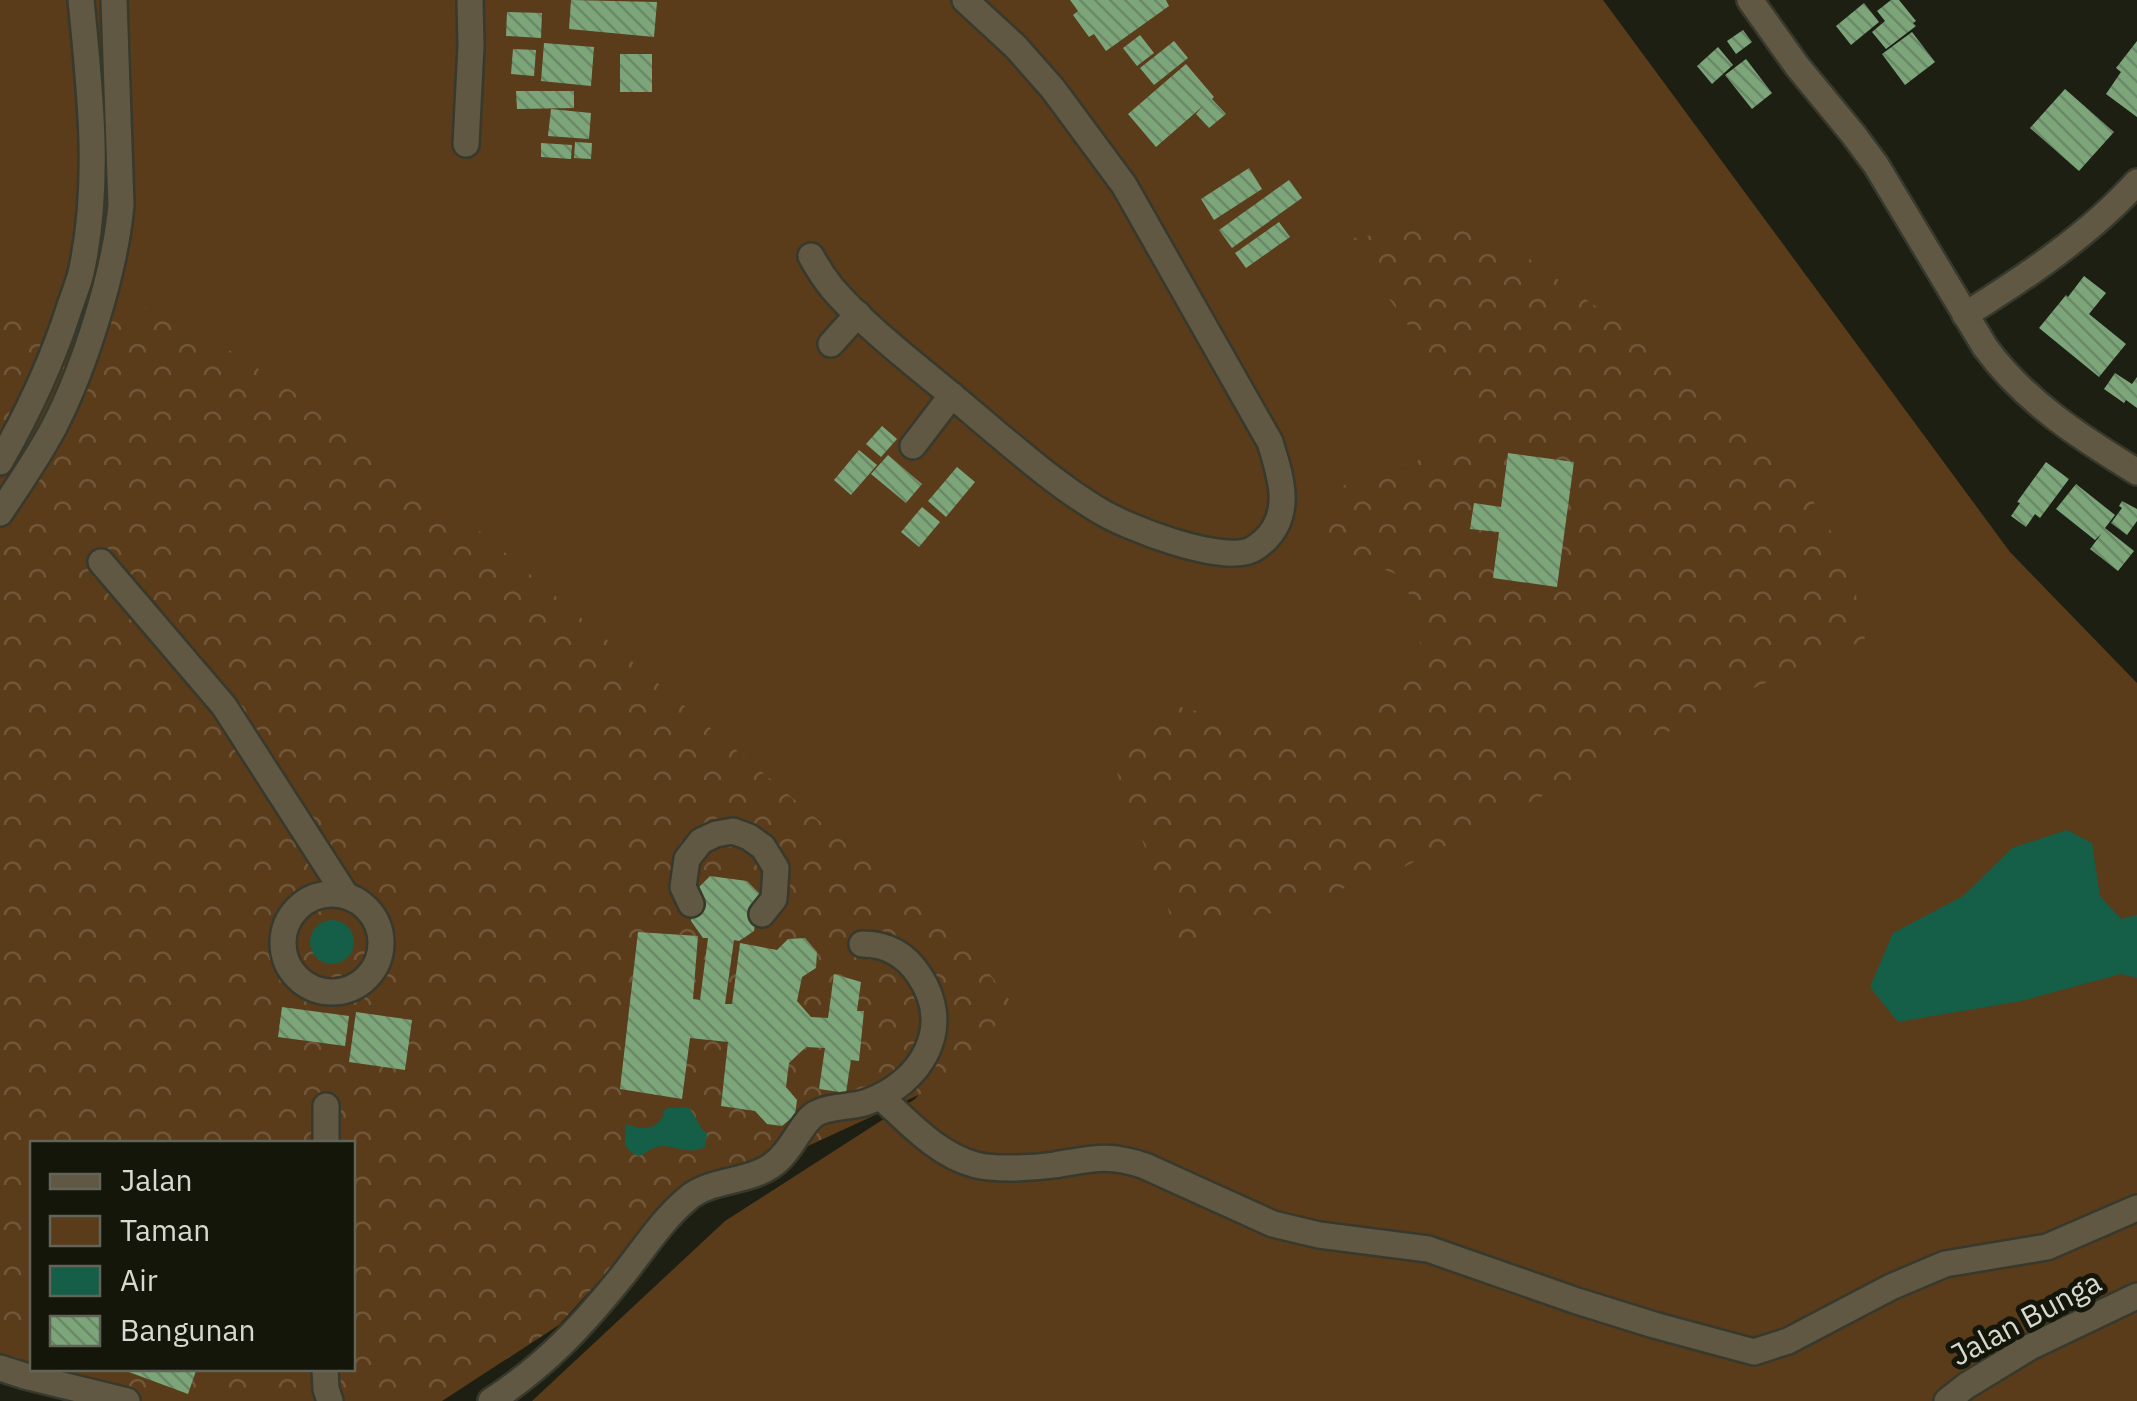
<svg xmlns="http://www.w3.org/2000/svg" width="2137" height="1401" viewBox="0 0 2137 1401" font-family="'IBM Plex Sans',sans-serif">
<defs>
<pattern id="forest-crowns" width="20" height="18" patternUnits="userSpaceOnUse" patternTransform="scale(2.5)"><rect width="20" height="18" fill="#5a3b1a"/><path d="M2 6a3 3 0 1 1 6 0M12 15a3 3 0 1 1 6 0" fill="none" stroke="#71573a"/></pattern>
<pattern id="building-back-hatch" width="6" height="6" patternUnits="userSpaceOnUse" patternTransform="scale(2.5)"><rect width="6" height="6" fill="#7ca679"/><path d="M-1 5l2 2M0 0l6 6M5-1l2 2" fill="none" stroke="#6a8867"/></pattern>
</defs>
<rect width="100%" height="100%" fill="#1d1f13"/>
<polygon fill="#5a3b1a" points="0,0 1603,0 2010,552 2137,683 2137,1401 532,1401 725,1221 915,1099 949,1060 0,555"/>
<g fill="url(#forest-crowns)" fill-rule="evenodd">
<polygon points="1475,220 1773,433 1850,564 1865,640 1758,686 1400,869 1181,944 1110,754 1160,702 1200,712 1228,726 1328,726 1423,654 1405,578 1324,544 1339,487 1449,450 1474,417 1346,239"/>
<path d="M161,306l227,147 586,500 36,48 -44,72 -307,142 -100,110 -117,76h-378l-64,-35v-1046zM32,1144h320v224h-320z"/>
</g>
<g fill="#155f49">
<polygon points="2067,830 2092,843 2100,896 2121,919 2137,915 2137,978 2121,974 2021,1001 1898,1022 1870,987 1893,933 1963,896 2012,848"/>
<circle cx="332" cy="942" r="22"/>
<path d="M688,1107c9,9 10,20 19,27l-2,13c-17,8 -25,0 -42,-1 -9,0 -15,6 -24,10 -18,-7 -14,-14 -13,-32 14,6 31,7 38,-10l-2,-2 6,-4z"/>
</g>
<g fill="url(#building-back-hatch)">
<polygon points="571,0 657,2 654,37 569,29"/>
<polygon points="1070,0 1166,0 1169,6 1106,51 1094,34 1089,37 1073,15 1078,11"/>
<polygon points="1891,0 1899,0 1916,21 1913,23 1916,26 1886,49 1872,32 1885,21 1877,11"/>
<polygon points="1864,3 1879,22 1851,45 1836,26"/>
<polygon points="507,12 542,13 541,38 506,36"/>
<polygon points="1743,30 1752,42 1736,54 1727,41"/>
<polygon points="1912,32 1935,62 1905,85 1882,54"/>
<polygon points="1140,35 1154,53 1137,66 1123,48"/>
<polygon points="1174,41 1188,58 1154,85 1140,68"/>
<polygon points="2137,41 2137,117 2106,94 2121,72 2116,68"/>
<polygon points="544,43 594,47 591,86 541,81"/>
<polygon points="1718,47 1733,65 1712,84 1697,66"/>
<polygon points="513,49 536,50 534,76 511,74"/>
<rect x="620" y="54" width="32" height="38"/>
<polygon points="1746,59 1772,93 1752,109 1725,75"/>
<polygon points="1186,64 1214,97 1212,99 1226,114 1209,128 1196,114 1203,106 1156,147 1128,114"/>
<polygon points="2065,89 2114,132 2079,171 2030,128"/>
<polygon points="516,91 574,91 574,108 517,109"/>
<polygon points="551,109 591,113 589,139 548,136"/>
<polygon points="575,142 592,143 591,159 574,158"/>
<polygon points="541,143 572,145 571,159 541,157"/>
<polygon points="1249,168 1262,189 1214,220 1201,199"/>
<polygon points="1289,180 1302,198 1232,248 1219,230"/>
<polygon points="1279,222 1290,237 1246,268 1235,253"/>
<polygon points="2084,276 2106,293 2089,314 2126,344 2099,377 2039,328 2066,295 2068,297"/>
<polygon points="2115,373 2132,384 2137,377 2137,408 2126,400 2124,403 2104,389"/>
<polygon points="882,426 897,439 881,457 866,444"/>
<polygon points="859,450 877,465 851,495 834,480"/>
<polygon points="1508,453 1574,462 1557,587 1493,578 1499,532 1470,529 1474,503 1501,507"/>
<polygon points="888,455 922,484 906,503 871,474"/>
<polygon points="2046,462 2069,479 2040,518 2035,514 2026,527 2011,516 2020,503 2017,502"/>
<polygon points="957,467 975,482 946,517 928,501"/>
<polygon points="2076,484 2115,515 2105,528 2134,551 2118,571 2090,549 2102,533 2095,540 2056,509"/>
<polygon points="2122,501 2137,509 2137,521 2127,535 2111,523 2122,508 2119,506"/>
<polygon points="922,507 940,522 919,547 901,532"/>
<polygon points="710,876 747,881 760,894 754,931 739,941 734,940 725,1004 732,1004 740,943 777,950 788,939 805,938 817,952 816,968 802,977 797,1001 811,1017 828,1018 834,974 861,982 857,1011 864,1011 859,1061 851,1060 846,1093 819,1089 825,1048 806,1047 789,1063 786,1087 797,1100 795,1115 782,1126 767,1124 755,1111 721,1106 728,1042 690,1038 682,1099 620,1089 638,932 698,936 693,999 700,1000 708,938 703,938 691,921 696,890"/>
<polygon points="282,1007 349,1016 345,1046 278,1037"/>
<polygon points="356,1012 412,1020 405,1070 349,1062"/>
<polygon points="118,1368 197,1368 188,1394"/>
</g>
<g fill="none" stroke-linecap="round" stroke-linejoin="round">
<defs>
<g id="minor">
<path d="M1750,0l47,66 56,68 23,31 109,182c40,55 95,90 152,125"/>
<polyline points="466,144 471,46 470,0"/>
<path d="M811,256c6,11 13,22 21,32 36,42 93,84 136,121 42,35 85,74 132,102 28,17 121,53 151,39 5,-2 9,-6 13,-9 30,-28 16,-66 6,-99l-146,-257 -71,-96 -37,-42 -51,-47"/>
<path d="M1965,315c61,-38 124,-80 172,-133"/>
<polyline points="831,344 858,314"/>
<polyline points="913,446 952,395"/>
<path d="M0,462c28,-49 52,-100 69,-153 4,-12 9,-24 12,-36 20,-90 9,-182 0,-273"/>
<path d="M0,513c19,-28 38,-56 54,-86 31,-60 61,-155 67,-222l-7,-205"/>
<polyline points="101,562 224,706 345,894"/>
<circle cx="332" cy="943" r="49"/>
<polyline points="691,904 683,887 687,859 701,841 716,834 733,831 749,837 763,847 776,868 774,899 762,914"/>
<path d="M881,1097c28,26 57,58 95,68 20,5 57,3 78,0 38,-6 53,-12 91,1l128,58 46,11 109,14 149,52 77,24 100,27 34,-11 103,-54 54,-23 102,-17 90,-39"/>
<polyline points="326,1144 326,1106"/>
<polyline points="0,1368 25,1376 127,1401"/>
<polyline points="325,1368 326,1389 330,1401"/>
<path d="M491,1401c55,-36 91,-75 132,-126 20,-25 39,-55 64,-76 22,-20 59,-16 84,-33 21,-14 29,-42 44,-52 16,-9 36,-6 52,-12 54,-19 88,-74 52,-127 -13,-20 -32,-31 -57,-31"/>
<polyline points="1947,1401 1966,1386 2030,1347 2137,1296"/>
</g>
</defs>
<use href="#minor" stroke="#37392d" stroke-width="30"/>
<use href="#minor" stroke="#605842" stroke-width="25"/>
</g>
<g text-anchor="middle" stroke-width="10" stroke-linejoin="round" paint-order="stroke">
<g font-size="30" fill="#d7d9d0" stroke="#14160a">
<text transform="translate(2026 1319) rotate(-28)" y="10">Jalan Bunga</text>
</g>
</g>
<rect x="30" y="1141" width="325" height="230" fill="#14160a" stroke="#626459" stroke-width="2.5"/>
<rect x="50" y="1174" width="50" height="15" fill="#605842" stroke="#626459" stroke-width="2.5"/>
<text x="120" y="1191" font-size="30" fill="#d7d9d0">Jalan</text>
<rect x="50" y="1216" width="50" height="30" fill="#5a3b1a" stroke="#626459" stroke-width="2.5"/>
<text x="120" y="1241" font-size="30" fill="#d7d9d0">Taman</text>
<rect x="50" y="1266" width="50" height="30" fill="#155f49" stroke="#626459" stroke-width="2.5"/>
<text x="120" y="1291" font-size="30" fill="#d7d9d0">Air</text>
<rect x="50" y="1316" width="50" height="30" fill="url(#building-back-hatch)" stroke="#626459" stroke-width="2.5"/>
<text x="120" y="1341" font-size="30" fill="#d7d9d0">Bangunan</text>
</svg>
